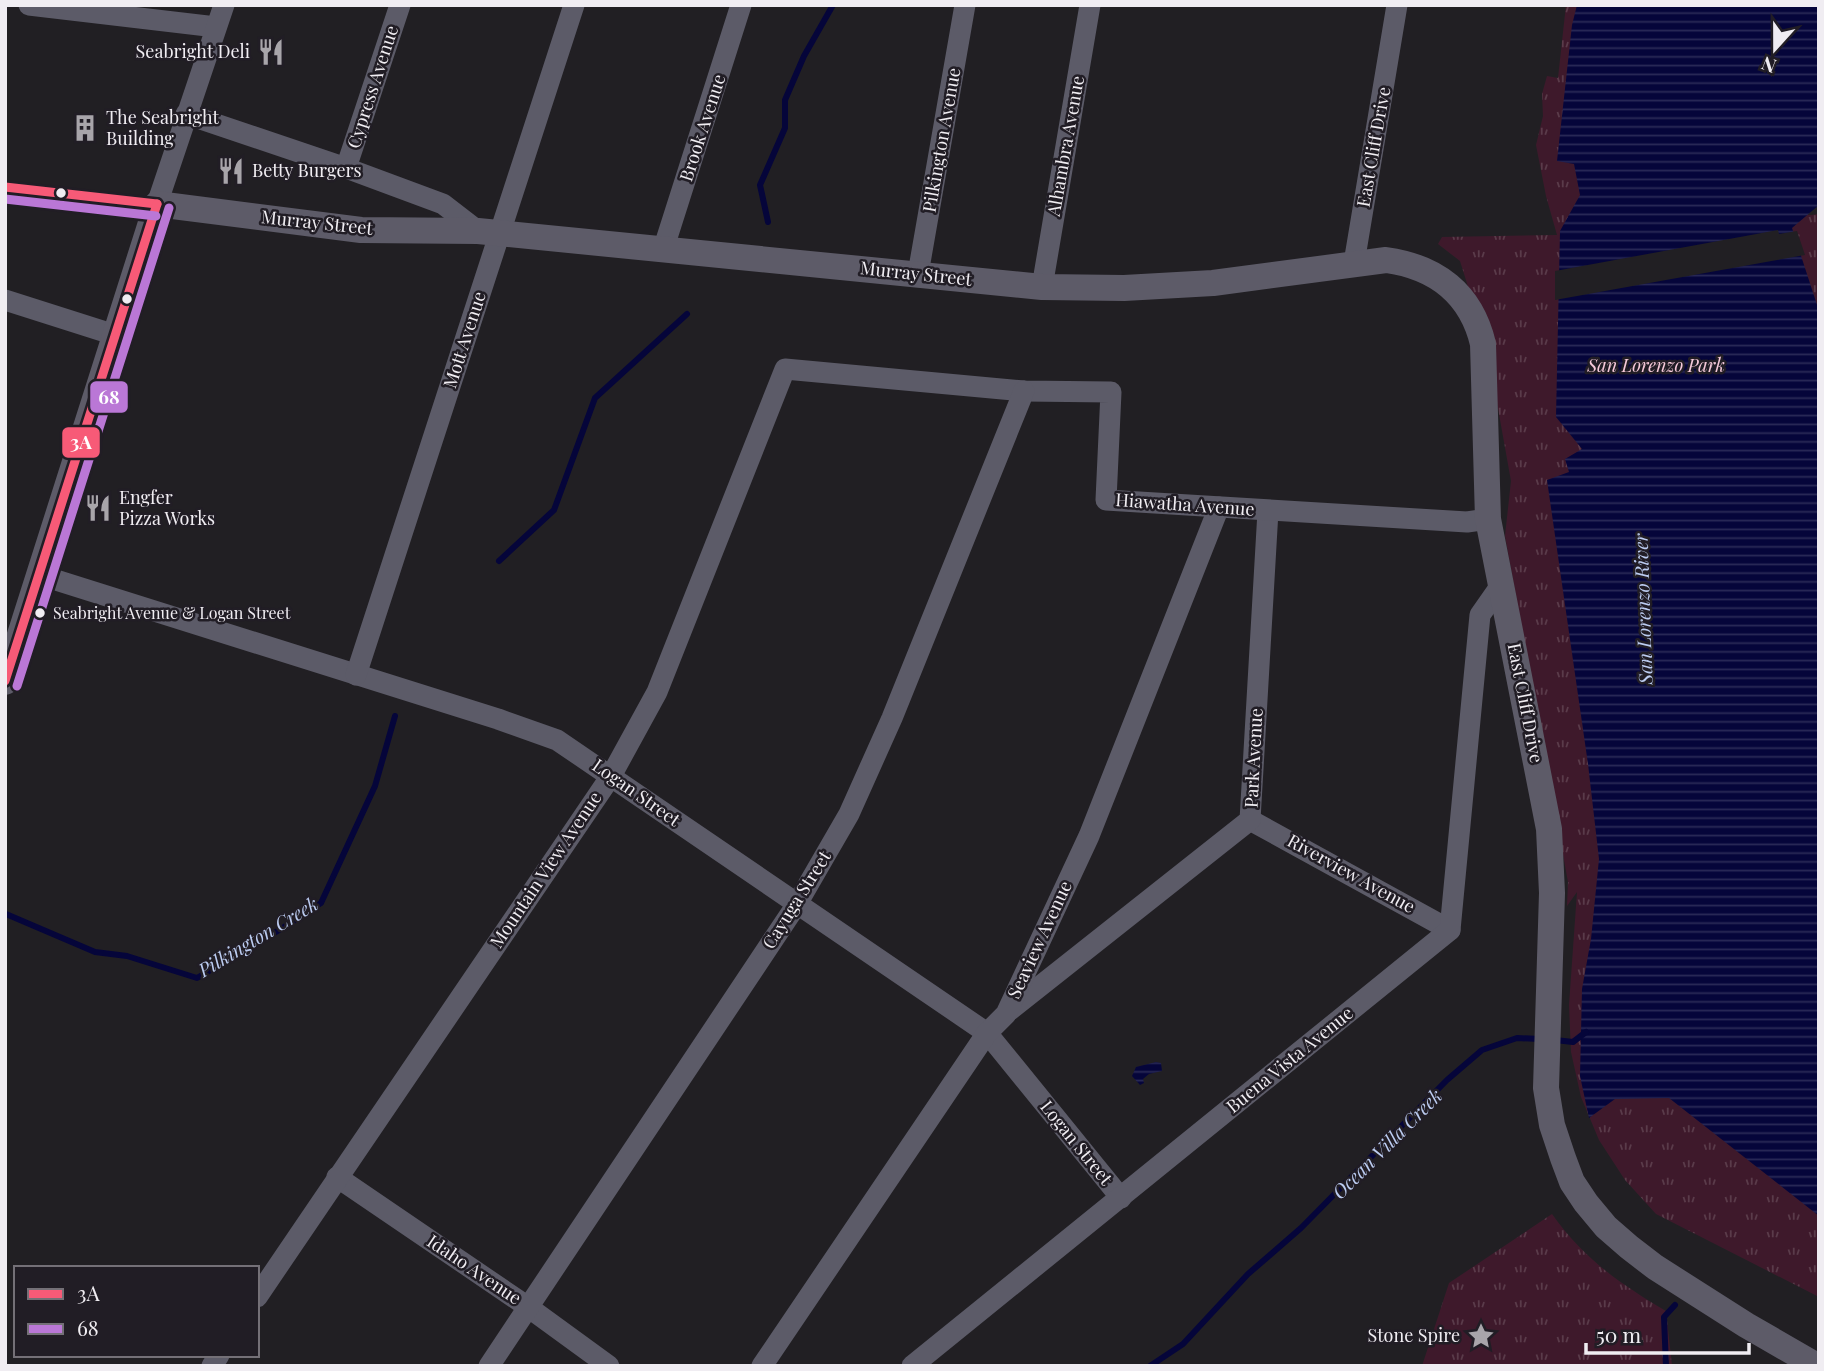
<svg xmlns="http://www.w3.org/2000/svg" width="1824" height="1371" viewBox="0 0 1824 1371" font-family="'Playfair Display',serif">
<defs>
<pattern id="park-tufts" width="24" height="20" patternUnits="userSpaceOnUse" patternTransform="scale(1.75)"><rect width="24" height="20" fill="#3e192b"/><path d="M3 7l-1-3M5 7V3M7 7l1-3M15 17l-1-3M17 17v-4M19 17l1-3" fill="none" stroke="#5a3b4a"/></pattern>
<pattern id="water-rules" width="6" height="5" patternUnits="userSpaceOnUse" patternTransform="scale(1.75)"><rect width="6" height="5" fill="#05053a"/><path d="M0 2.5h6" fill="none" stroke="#2a2a57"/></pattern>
</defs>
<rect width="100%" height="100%" fill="#211f23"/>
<g fill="url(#park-tufts)">
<polygon points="1566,5 1683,5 1691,201 1811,215 1819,214 1819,1297 1656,1214 1625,1180 1599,1140 1581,1097 1571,1052 1569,1005 1577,892 1567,906 1568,882 1505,536 1511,481 1487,347 1460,261 1438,244 1442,237 1557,235 1546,196 1536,145 1543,116 1542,94 1547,76 1558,78"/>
<path d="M1552,1214c32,45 67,69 114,97l6,55h-250l27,-83z"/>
</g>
<g fill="url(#water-rules)">
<polygon points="1577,5 1819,5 1819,205 1792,228 1819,311 1819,1216 1669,1098 1615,1099 1589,1118 1580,1076 1582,989 1591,939 1599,859 1588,764 1547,480 1569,472 1565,459 1582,449 1556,417 1560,231 1580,195 1574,164 1557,161 1572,25"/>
<polygon points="1156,1062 1161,1063 1162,1071 1149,1074 1143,1079 1144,1083 1140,1085 1132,1076 1136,1067"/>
</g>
<polygon fill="#211f23" points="1778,230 1779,234 1797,231 1805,255 1555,300 1555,271"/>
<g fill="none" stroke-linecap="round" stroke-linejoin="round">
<g stroke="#05053a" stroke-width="6">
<polyline points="768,222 760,185 785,128 785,100 804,56 833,5"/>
<polyline points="499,561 554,510 595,398 687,314"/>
<polyline points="6,914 95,952 127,956 197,978 281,929 321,903 375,786 395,716"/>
<polyline points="1555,1040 1573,1042 1586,1032"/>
<polyline points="1150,1366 1183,1344 1248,1274 1301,1228 1447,1080 1482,1050 1517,1038 1540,1039"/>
<polyline points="1666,1366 1664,1317 1675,1305"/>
</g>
<g stroke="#5c5b68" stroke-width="21">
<polyline points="29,5 216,27"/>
<polyline points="186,114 346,168 443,204 478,231"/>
<polyline points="346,168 400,5"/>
<polyline points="157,204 224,5"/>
<polyline points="663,250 741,5"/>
<polyline points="1354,263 1397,5"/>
<polyline points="918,274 965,5"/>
<polyline points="1042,287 1090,5"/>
<polyline points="5,300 115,335"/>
<polyline points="40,575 498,719 557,740 987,1033 1121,1198"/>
<polyline points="356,675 574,5"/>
<polyline points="1250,820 1450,930"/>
<polyline points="1010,1010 1250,820 1268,511"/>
<polyline points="337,1177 528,1307 609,1366"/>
<polyline points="257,1297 611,776 657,692 785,369 1024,391 1111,392 1106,500 1467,522 1488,519"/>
<polyline points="212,1366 219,1355"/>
<polyline points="489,1366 797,904 849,814 892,718 1024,391"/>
<polyline points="762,1366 987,1033 1006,1014 1089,836 1219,507"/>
<polyline points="912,1366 1450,930 1480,615 1501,585"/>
</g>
<path stroke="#5d5b68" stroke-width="26" d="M5,682l152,-478 204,26 117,1 564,56 82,1 89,-5 173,-23c50,7 85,33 97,84l5,175 61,310 3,64 -6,195 6,37 11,33 9,24 14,21 20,24 23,20 26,20 91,58 71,41"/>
<defs>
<g id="bus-1">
<polyline points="5,187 157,204"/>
<polyline points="5,681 157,204"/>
</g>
<g id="bus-2">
<polyline points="5,199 156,216"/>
<polyline points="17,686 169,208"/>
</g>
</defs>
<use href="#bus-1" stroke="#211d25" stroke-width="14"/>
<use href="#bus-2" stroke="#211d25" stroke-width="14"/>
<use href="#bus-1" stroke="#f75a77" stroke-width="9"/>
<use href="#bus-2" stroke="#ba77d6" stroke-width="9"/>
</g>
<defs>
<symbol id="restaurant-bare" viewBox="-9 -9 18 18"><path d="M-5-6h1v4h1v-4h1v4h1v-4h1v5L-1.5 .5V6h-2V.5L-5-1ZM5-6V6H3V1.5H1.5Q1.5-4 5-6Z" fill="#a8a5aa" stroke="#211d25" stroke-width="2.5" paint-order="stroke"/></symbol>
<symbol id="building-bare" viewBox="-9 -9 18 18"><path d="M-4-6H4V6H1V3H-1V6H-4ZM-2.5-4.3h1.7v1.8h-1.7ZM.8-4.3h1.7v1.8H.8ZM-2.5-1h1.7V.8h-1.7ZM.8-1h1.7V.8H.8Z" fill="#a8a5aa" stroke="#211d25" stroke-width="2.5" paint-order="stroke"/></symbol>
<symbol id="sight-bare" viewBox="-9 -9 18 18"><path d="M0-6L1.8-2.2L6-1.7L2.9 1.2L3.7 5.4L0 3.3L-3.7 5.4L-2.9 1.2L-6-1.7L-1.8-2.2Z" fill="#a8a5aa" stroke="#211d25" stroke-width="2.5" paint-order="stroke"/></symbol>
</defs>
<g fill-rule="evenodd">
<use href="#restaurant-bare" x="252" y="33" width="38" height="38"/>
<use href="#building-bare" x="66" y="109" width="38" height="38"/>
<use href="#restaurant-bare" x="212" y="152" width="38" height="38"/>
<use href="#restaurant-bare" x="79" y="489" width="38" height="38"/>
<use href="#sight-bare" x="1462" y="1317" width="38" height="38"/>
</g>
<g fill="#f0edf2" stroke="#211d25" stroke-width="2.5">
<circle cx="61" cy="193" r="6"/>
<circle cx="127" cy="299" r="6"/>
<circle cx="40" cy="613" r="6"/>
</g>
<g text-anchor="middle" stroke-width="5" stroke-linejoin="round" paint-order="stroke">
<g font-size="16" fill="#f0edf2" stroke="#211d25" text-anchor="start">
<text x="53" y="619">Seabright Avenue &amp; Logan Street</text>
</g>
<g font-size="18" fill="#f0edf2" stroke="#211d25" text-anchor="start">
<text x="250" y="58" text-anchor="end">Seabright Deli</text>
<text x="106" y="124">The Seabright<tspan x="106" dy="21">Building</tspan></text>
<text x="252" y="177">Betty Burgers</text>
<text x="119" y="504">Engfer<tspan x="119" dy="21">Pizza Works</tspan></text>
<text x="1460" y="1342" text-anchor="end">Stone Spire</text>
</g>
<g font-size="18" fill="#f0edf2" stroke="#211d25">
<text transform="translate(373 87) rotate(-72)" y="6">Cypress Avenue</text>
<text transform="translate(703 128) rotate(-72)" y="6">Brook Avenue</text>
<text transform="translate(942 140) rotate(-80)" y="6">Pilkington Avenue</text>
<text transform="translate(1066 146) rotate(-80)" y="6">Alhambra Avenue</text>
<text transform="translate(1374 147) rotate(-80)" y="6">East Cliff Drive</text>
<text transform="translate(317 223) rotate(6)" y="6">Murray Street</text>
<text transform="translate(916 274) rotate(6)" y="6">Murray Street</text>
<text transform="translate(465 340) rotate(-72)" y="6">Mott Avenue</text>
<text transform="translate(1185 505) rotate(4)" y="6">Hiawatha Avenue</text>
<text transform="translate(1525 703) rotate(79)" y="6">East Cliff Drive</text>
<text transform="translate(1254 758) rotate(-87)" y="6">Park Avenue</text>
<text transform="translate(636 793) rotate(35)" y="6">Logan Street</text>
<text transform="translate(546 870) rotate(-56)" y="6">Mountain View Avenue</text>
<text transform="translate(1351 874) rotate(29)" y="6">Riverview Avenue</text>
<text transform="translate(797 900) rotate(-58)" y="6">Cayuga Street</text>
<text transform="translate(1040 940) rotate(-65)" y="6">Seaview Avenue</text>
<text transform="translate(1290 1060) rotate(-39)" y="6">Buena Vista Avenue</text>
<text transform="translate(1076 1143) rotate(51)" y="6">Logan Street</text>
<text transform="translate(474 1270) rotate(34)" y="6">Idaho Avenue</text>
</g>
<g font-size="18" font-style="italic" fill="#f6cadb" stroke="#211d25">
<text x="1656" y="372">San Lorenzo Park</text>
</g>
<g font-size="19" font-style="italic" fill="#bcccf1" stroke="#211d25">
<text transform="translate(1643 609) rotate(-92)" y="7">San Lorenzo River</text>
<text transform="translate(258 937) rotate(-31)" y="7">Pilkington Creek</text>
<text transform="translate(1387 1144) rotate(-45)" y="7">Ocean Villa Creek</text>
</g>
</g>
<g stroke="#211d25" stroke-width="2.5">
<rect x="89" y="380" width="40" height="34" rx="7" fill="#ba77d6"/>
<rect x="61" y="426" width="40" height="33" rx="7" fill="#f75a77"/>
</g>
<g font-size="19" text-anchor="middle" font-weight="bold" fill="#fff">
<text x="109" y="404">68</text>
<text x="81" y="449">3A</text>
</g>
<rect width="1824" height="1371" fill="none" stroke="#f0edf2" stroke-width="14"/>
<rect x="14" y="1266" width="245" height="91" fill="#211d25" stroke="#747077" stroke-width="2"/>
<rect x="28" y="1289" width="35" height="10" fill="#f75a77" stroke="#747077" stroke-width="2"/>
<text x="77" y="1301" font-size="21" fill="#f0edf2">3A</text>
<rect x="28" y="1324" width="35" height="10" fill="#ba77d6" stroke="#747077" stroke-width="2"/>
<text x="77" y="1336" font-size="21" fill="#f0edf2">68</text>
<g transform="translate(1775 49) rotate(201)" stroke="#211d25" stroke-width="5" paint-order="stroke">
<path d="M0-5L12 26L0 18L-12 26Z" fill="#f0edf2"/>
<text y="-10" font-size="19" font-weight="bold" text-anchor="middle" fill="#f0edf2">N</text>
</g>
<path d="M1586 1343v10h163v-10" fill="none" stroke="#f0edf2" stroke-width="3.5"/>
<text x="1596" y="1343" font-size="21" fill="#f0edf2" stroke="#211d25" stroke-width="5" paint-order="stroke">50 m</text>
</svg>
